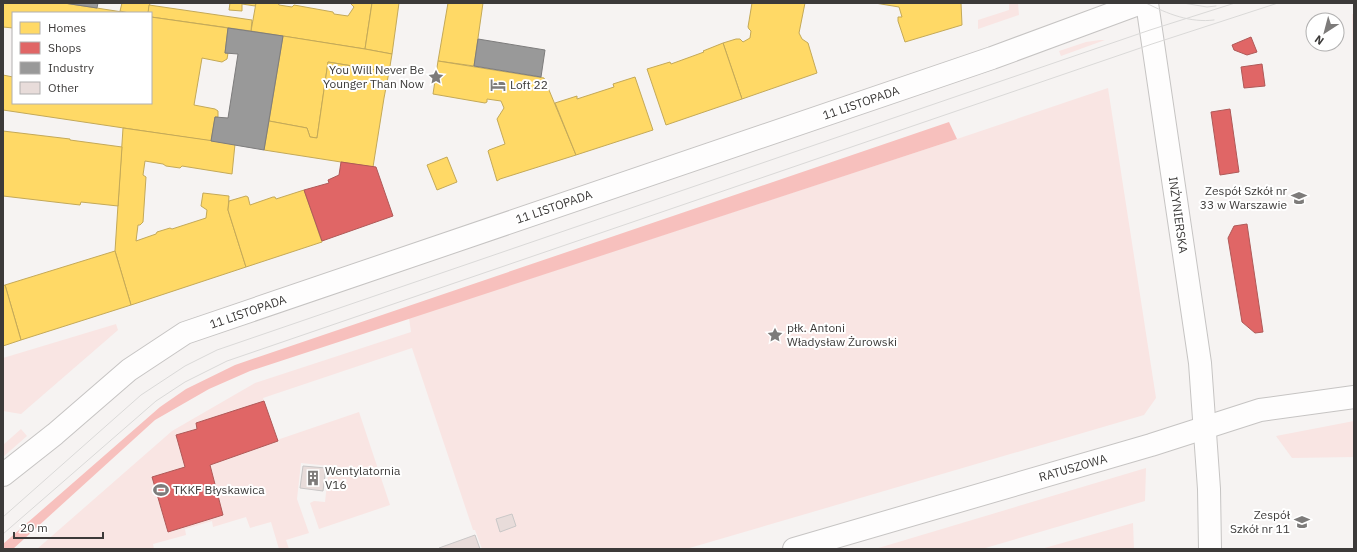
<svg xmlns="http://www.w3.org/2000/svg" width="1357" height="552" viewBox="0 0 1357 552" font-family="'IBM Plex Sans',sans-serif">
<rect width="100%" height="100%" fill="#f6f3f2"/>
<g fill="#f9e5e3">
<polygon points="1009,3 1018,3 1019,15 978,29 978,20 1009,10"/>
<polygon points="1352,14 1354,14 1354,113"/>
<polygon points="1100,40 1105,40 1061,56 1059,51 1086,42"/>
<polygon points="1108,88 1156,398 1144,415 686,549 482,549 475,530 473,530 412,348 263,398 277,440 359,412 390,505 319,529 310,503 314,501 325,502 329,466 301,463 297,499 309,533 286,540 289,549 279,549 271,522 250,528 246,517 213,527 212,521 185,529 186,535 153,544 154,549 37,549 172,431 255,383 411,332 409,318 957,139"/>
<polygon points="116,324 118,330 21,414 3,411 3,358"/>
<polygon points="1354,421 1354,457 1292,458 1276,436"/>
<polygon points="21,429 27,436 3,457 3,445"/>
<polygon points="1146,468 1145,501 982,549 875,549"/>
<polygon points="1133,523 1134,549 1041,549"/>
</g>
<polygon fill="#f7c0bd" points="949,122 957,139 250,371 209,389 155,420 13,549 3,549 3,544 160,407 186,389 235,365"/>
<g fill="#ffd966" stroke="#c4a958">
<polygon points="3,3 64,3 129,13 13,13 13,28 3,27"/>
<polygon points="122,3 150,3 148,13 129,13 120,11"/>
<polygon points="230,3 256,3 255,6 242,4 242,11 229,10"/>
<polygon points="256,3 278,3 279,5 292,7 294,5 333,12 334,14 348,16 354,7 350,3 372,3 365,49 251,31"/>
<polygon points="372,3 399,3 392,54 365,49"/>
<polygon points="448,3 483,3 474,66 438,61"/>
<polygon points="752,3 805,3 799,33 802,39 808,43 817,73 742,99 723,43 736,39 740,39 743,42 750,38 751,31 749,29 748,27"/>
<polygon points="875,3 961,3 962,25 905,42 898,21 898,17 902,17 899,7"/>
<polygon points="149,5 252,20 251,31 151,17 151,13 148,13"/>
<polygon points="151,17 228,28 225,53 228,53 227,59 222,62 202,58 194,105 215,109 218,111 218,117 215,117 211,141 3,110 3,75 13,77 13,103 151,103"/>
<polygon points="283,36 365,49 392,54 389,72 328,62 317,138 310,137 307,128 269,121"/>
<polygon points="723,43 742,99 666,125 647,69 670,62 671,64 704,52 703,51"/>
<polygon points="438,61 544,78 576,155 500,179 497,181 488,151 489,150 505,144 497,119 504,108 501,101 487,99 487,102 485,103 433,94"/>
<polygon points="328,62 389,72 384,98 373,167 264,150 269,121 307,128 310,137 317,138"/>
<polygon points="635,77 653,130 576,155 555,103 577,96 577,99 614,87 613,84"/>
<polygon points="123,128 235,144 232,174 182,166 180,168 166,166 163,164 145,161 143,175 146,177 143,222 140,225 138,225 136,241 156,234 157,232 170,228 172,229 206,218 207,210 201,206 203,193 229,196 228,210 246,267 131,305 115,251"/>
<polygon points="3,131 70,139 70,140 122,147 118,206 81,202 80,205 3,196"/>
<polygon points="447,157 457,182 437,190 427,165"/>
<polygon points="304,190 322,242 246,267 228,210 229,201 246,196 248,197 250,205 273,197 275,197 276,199"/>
<polygon points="115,251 131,305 21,340 5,285"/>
<polygon points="5,285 21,340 3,346 3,286"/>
</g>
<g fill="#e06666" stroke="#af5958">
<polygon points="1251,37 1257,52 1247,55 1234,50 1232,45"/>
<polygon points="1262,64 1265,86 1244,88 1241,67"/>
<polygon points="1230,109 1239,172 1220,175 1211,112"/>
<polygon points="341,162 376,167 393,216 322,241 304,190 329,183 328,180 339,175"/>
<polygon points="1247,224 1263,332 1255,333 1242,322 1228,238 1234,226"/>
<polygon points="264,401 278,441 210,465 223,515 168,532 152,477 185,467 176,435 197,429 196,423"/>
</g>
<g fill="#999" stroke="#7d7c7c">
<polygon points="64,3 98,3 97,8"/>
<polygon points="228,28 283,36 264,150 211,141 215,117 228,118 238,54 225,53"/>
<polygon points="478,39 545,50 541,77 474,66"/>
</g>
<g fill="#e8dcda" stroke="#c9c7c7">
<polygon points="303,466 326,468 323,491 300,488"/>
<polygon points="512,514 516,526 500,532 496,519"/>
<polygon points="475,535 480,549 439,549 439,548"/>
</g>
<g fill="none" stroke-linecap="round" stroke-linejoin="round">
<defs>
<g id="minor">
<polyline points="1147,3 1200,363 1209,489 1210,549"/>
<polyline points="3,475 55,434 129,370 185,333 992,58 1141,3"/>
<polyline points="794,549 1151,445 1260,410 1354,397"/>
</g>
</defs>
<use href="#minor" stroke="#c6c4c3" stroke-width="24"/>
<use href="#minor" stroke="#fefdfd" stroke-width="22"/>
<g stroke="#dad9d8" stroke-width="1">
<path d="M1146,3c22,11 44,20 68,17"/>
<polyline points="1183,3 1207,7 1216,6"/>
<polyline points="3,517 141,395 185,366 217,350 1150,30 1235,3"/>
<polyline points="3,534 156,401 185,382 227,361 1152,44 1278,3"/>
</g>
</g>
<defs>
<symbol id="sight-bare" viewBox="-9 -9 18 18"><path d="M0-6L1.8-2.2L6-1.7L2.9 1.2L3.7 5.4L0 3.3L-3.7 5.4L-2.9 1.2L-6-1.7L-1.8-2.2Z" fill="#7d7b7a" stroke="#fff" stroke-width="2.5" paint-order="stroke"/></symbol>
<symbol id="hotel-bare" viewBox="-9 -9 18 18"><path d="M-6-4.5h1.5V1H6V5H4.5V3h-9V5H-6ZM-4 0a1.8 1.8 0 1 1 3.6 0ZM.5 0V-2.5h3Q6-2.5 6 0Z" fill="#7d7b7a" stroke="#fff" stroke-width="2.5" paint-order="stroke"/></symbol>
<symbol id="school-bare" viewBox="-9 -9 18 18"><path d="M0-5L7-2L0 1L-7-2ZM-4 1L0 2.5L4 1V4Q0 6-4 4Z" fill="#7d7b7a" stroke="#fff" stroke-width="2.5" paint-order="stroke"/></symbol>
<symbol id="building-bare" viewBox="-9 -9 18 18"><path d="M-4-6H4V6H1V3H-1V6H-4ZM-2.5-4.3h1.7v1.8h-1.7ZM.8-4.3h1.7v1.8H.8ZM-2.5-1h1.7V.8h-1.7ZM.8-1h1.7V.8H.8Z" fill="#7d7b7a" stroke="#fff" stroke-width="2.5" paint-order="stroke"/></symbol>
<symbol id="stadium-bare" viewBox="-9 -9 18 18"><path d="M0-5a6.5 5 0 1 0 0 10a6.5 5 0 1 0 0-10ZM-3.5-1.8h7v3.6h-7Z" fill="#7d7b7a" stroke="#fff" stroke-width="2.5" paint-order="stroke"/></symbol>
</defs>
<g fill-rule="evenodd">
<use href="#sight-bare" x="425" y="66" width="22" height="22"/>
<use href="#hotel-bare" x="487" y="74" width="22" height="22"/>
<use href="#school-bare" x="1288" y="187" width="22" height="22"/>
<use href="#sight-bare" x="764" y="324" width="22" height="22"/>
<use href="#building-bare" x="302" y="467" width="22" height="22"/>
<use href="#stadium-bare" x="150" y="479" width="22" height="22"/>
<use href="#school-bare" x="1291" y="511" width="22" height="22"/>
</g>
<g text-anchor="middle" stroke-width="4" stroke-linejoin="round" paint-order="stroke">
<g font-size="12" fill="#3c3a39" stroke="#fff" text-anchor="start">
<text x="424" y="74" text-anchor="end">You Will Never Be<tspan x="424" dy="14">Younger Than Now</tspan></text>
<text x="510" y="89">Loft 22</text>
<text x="1287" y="195" text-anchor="end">Zespół Szkół nr<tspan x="1287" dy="14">33 w Warszawie</tspan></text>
<text x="787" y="332">płk. Antoni<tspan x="787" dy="14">Władysław Żurowski</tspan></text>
<text x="325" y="475">Wentylatornia<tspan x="325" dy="14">V16</tspan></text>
<text x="173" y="494">TKKF Błyskawica</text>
<text x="1290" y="519" text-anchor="end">Zespół<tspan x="1290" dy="14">Szkół nr 11</tspan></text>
</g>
<g font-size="12" fill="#3c3a39" stroke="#fff">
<text transform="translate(861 103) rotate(-19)" y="4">11 LISTOPADA</text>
<text transform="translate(554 207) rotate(-19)" y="4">11 LISTOPADA</text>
<text transform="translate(1178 215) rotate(82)" y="4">INŻYNIERSKA</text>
<text transform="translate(248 312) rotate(-19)" y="4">11 LISTOPADA</text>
<text transform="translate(1073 468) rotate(-16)" y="4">RATUSZOWA</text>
</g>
</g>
<rect width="1357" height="552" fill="none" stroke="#3c3a39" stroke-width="8"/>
<rect x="12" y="12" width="140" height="92" fill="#ffffff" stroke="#b1b0b0"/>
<rect x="20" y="22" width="20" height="12" fill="#ffd966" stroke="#b1b0b0"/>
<text x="48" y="32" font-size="12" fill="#3c3a39">Homes</text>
<rect x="20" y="42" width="20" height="12" fill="#e06666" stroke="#b1b0b0"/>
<text x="48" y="52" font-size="12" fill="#3c3a39">Shops</text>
<rect x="20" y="62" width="20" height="12" fill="#999999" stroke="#b1b0b0"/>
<text x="48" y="72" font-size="12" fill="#3c3a39">Industry</text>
<rect x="20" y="82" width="20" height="12" fill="#e8dcda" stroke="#b1b0b0"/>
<text x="48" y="92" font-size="12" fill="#3c3a39">Other</text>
<g transform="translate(1325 32) rotate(216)"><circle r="19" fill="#ffffff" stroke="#b1b0b0"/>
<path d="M0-3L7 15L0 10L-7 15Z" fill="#7d7b7a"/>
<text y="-6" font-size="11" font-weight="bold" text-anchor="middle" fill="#3c3a39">N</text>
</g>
<path d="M14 532v6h89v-6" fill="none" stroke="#3c3a39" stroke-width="2"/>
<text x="20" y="532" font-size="12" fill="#3c3a39" stroke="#ffffff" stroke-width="3" paint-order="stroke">20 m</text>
</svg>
